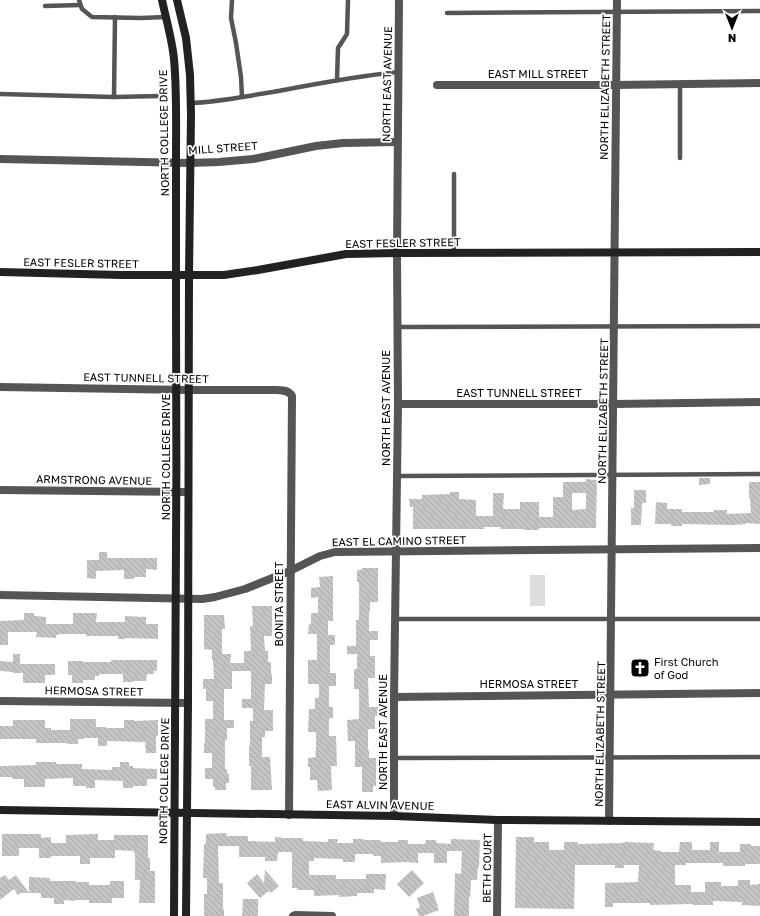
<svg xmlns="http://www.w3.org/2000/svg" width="760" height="916" viewBox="0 0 760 916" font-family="'Golos Text',sans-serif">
<defs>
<pattern id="building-back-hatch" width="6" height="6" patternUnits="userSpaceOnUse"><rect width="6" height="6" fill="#c4c4c4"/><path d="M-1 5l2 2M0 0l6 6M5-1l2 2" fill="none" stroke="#a7a7a7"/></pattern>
</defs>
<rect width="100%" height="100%" fill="#fff"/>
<rect fill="#dcdcdc" x="530" y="575" width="15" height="31"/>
<g fill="url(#building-back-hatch)" fill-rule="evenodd">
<polygon points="699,478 710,478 710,484 699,485"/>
<path d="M586,479l11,1 -1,48h-57v2h-15v-1h-24v-2h-16v2h-71v-22h-3l-1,-8h13v-4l28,-1v-2h9v7l17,1v16h17v-23h11l-1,16h17v-7h19v15h14v-20h10v-15h23zM572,493h14v16l-14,1z"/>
<polygon points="749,482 760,482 760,524 746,523 746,524 733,525 682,524 682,526 671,526 671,524 655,524 656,502 667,503 667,509 682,509 682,512 714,512 714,510 727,510 727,514 751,513 750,498 749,498"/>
<polygon points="634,490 646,490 646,503 642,503 641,525 631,525 631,508 634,508"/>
<polygon points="99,552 107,552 107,558 157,558 157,570 146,569 146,577 134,577 134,579 124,579 124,570 96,571 96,579 87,578 87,560 99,560"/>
<polygon points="362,568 378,568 378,602 370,602 370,612 369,612 369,631 378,631 378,640 370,640 370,656 375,656 375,678 368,678 369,707 378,707 378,716 375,716 375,729 368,729 368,750 369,750 369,758 376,758 376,786 373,786 373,792 362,792 362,767 355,767 355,741 348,741 347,720 359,719 359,689 354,689 354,669 357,669 357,654 347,654 347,646 356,646 356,620 359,620 359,582 357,582 357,570 362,570"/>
<polygon points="333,576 333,621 328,621 328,635 335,635 335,645 330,645 330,673 336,673 336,686 329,686 329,707 333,707 333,718 329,718 329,736 336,736 337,766 331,766 332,790 318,791 317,780 310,780 310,767 308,767 308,758 316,757 315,751 316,751 316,732 308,732 309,709 315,709 315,698 319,698 319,684 308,684 308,660 317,660 317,634 308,634 309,624 311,624 311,613 318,613 318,597 311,598 311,588 320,587 319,577"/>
<polygon points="252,606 272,606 272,636 264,636 265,651 268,651 268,662 271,662 271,674 272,674 272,684 265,684 264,710 273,710 273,731 265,731 265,737 262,737 262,757 270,757 272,790 251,790 251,766 249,766 249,746 250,746 250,721 253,721 253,708 242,708 242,699 251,699 251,671 232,671 232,689 224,689 224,720 234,720 234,728 227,728 227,740 225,740 225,769 227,769 227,774 229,774 229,783 226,783 226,790 215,790 215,787 213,787 213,779 205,779 205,768 212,768 212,753 204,753 204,743 205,743 205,719 213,719 213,701 206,701 206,689 203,689 203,679 214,679 213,660 212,660 212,650 204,649 204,615 224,615 225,629 222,629 222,654 231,654 230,663 244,663 244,651 251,651 250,626 253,626"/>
<polygon points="24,613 34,613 34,616 46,617 46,624 73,624 73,613 97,613 96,622 125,622 125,616 146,617 146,624 158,624 158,639 125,638 125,639 118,639 118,636 86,636 86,634 58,634 58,635 56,635 56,638 36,637 37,632 8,632 8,645 0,645 0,621 24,620"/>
<polygon points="13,654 20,654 20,664 55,664 55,675 45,675 45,683 23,683 23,673 13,673 13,672 0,671 0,661 13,662"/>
<polygon points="111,660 157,660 157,671 154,671 154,674 147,674 146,681 133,681 133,682 123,682 123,674 99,674 99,676 95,676 95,680 83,680 83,683 72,683 72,675 68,675 68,661 83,661 83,662 111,662"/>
<polygon points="70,719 96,719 96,727 106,727 106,728 124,728 124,720 134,720 134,721 158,720 158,736 156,736 156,753 146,753 145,742 107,741 107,746 98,746 98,738 84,738 84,739 78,739 78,744 67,744 67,743 36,743 36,739 0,739 0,726 13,726 13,720 45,720 45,728 51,728 51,730 70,730"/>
<polygon points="36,762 56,762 56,764 82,764 82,769 112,770 112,767 120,767 120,762 129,762 129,766 133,766 133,768 157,769 157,779 147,779 147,786 133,786 133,788 123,788 123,781 95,780 95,788 86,788 86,786 73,786 73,778 45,779 45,787 24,787 24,779 12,779 12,777 0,777 0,766 36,765"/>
<polygon points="226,833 227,836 248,836 248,841 275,842 275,837 286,838 303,838 303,841 328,842 328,839 338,839 337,843 353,843 353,839 364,839 364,840 380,840 381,842 398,842 398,840 408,840 408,844 425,844 426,840 436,840 436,843 451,844 451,839 480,840 479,867 478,867 477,880 471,880 470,897 469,897 469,916 454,916 455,873 461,874 462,851 447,851 447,863 434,863 434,853 418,853 418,863 405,862 381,863 381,856 373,856 373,854 355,854 355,862 343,862 343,859 314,858 314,861 309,861 309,875 336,875 336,879 366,879 366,874 386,874 385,890 374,889 374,893 357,893 357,896 339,897 339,895 314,896 314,890 297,890 297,888 292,888 292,852 278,852 277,861 265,861 265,857 239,857 239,846 218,846 219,883 223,883 223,909 224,909 224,916 204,916 204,894 207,894 207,878 203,878 204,844 206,844 206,834"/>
<polygon points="2,834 41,834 41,838 51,837 51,843 66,843 66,835 98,834 98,840 114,840 114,835 148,835 148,858 150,858 150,871 155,871 155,903 139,903 140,880 135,880 135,853 133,853 134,851 115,850 115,858 90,858 90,864 80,864 80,856 51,856 51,858 39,858 39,848 19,848 19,856 2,856"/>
<polygon points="516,837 534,837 534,842 549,842 549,850 564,850 564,842 578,842 578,844 623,843 623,842 654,843 653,850 661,851 661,852 679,852 680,842 692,842 692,850 710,850 710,842 719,842 719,852 740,852 740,844 751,844 751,846 760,846 760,864 745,864 745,866 723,866 723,863 686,863 686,865 675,865 675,885 691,885 691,892 705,892 705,882 721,882 721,886 738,886 738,880 750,880 750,885 760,884 760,906 742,905 742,902 713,901 713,905 693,905 693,904 650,905 650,903 613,903 613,907 605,907 605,883 638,882 639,865 624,865 624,868 615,868 615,865 575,865 574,909 515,908"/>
<polygon points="265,870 279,886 271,893 269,891 260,898 247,883 257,874 264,883"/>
<polygon points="412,870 424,883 409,897 397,884"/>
<polygon points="5,875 9,880 16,875 29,893 21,893 18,895 14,889 0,900 0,878"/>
<polygon points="29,877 50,878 50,881 76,881 76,882 89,882 89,885 110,885 110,881 124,881 124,898 112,898 112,903 89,903 89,900 75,900 75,901 64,900 64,904 54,904 54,898 41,898 41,893 29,893"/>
<polygon points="433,892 439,910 423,916 419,916 416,909 420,907 417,898"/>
<polygon points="243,899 258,899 258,916 242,916"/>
</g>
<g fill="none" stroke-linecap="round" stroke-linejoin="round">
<g stroke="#555" stroke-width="4.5">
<polyline points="79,0 82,9 92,17 141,18 166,17"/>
<polyline points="232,0 231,18 236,43 241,77 242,97"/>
<polyline points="45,6 80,5"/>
<polyline points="447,13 760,11"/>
<polyline points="337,80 338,48 347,34 348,0"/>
<polyline points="680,84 680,158"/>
<polyline points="0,94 114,97 160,96"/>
<polyline points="114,97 115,17"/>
<path d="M191,103c28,-1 55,-7 82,-11 42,-8 83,-16 125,-20"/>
<polyline points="454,174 454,253"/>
<polyline points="397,327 760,326"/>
<polyline points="397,476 760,474"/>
<polyline points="395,619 760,619"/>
<polyline points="394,758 760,757"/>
</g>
<g stroke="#555" stroke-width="8">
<polyline points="437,85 616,85 760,83"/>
<polyline points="0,159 190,163 219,162 253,159 316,146 343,143 397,142"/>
<path d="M0,387l189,3h86c6,0 14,0 17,6l-3,419"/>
<polyline points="398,404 614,404 760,402"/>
<polyline points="0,490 188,492"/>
<polyline points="0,595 202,599 215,597 245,589 290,571 320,556 335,552 760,548"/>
<polyline points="394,697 760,693"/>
<polyline points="0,701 188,703"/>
<polyline points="394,816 394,697 398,404 397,253 399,0"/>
<path d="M609,821c5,-273 5,-547 8,-821"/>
<polyline points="293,916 295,915 332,916"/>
<polyline points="497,916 498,820"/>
</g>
<g stroke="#222" stroke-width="8">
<path d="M162,0c4,19 10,39 12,59 3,33 2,67 2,101 0,49 0,98 0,147 1,203 0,406 -2,609"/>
<polyline points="177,0 186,38 190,75 191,115 189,275 188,703 186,916"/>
<polyline points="0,272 121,275 224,275 258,270 346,254 397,253 760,252"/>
<polyline points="0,810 394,816 498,820 760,822"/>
</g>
</g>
<defs>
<symbol id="church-square" viewBox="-11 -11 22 22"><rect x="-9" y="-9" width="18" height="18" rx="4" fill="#000" stroke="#fff"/><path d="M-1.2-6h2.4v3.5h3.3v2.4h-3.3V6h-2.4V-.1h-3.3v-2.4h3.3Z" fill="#fff"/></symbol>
</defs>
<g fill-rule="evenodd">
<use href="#church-square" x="629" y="657" width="22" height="22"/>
</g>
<g text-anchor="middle" stroke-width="3.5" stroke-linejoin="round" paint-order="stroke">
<g font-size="11" fill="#000" stroke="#fff">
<text x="538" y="78">EAST MILL STREET</text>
<text transform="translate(387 84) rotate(-89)" y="4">NORTH EAST AVENUE</text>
<text transform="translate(605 87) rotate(-89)" y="4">NORTH ELIZABETH STREET</text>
<text transform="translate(164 133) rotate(-91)" y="4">NORTH COLLEGE DRIVE</text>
<text transform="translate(223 148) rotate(-4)" y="4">MILL STREET</text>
<text transform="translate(403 243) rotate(-1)" y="4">EAST FESLER STREET</text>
<text transform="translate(81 263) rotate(1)" y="4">EAST FESLER STREET</text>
<text transform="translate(146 378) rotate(1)" y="4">EAST TUNNELL STREET</text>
<text x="519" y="397">EAST TUNNELL STREET</text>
<text transform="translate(386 408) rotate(-90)" y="4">NORTH EAST AVENUE</text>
<text transform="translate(603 411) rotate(-89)" y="4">NORTH ELIZABETH STREET</text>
<text transform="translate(166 457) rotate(-90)" y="4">NORTH COLLEGE DRIVE</text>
<text transform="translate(94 480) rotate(1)" y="4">ARMSTRONG AVENUE</text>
<text transform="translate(399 541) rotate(-1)" y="4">EAST EL CAMINO STREET</text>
<text transform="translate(279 604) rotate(-90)" y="4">BONITA STREET</text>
<text x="529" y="688">HERMOSA STREET</text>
<text transform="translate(94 691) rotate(1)" y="4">HERMOSA STREET</text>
<text transform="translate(383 732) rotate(-90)" y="4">NORTH EAST AVENUE</text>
<text transform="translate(600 734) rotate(-89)" y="4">NORTH ELIZABETH STREET</text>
<text transform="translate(164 781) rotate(-89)" y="4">NORTH COLLEGE DRIVE</text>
<text transform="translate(380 805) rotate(1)" y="4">EAST ALVIN AVENUE</text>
<text transform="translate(487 868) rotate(-89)" y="4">BETH COURT</text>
</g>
<g font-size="11" fill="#000" stroke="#fff" text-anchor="start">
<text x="654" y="666">First Church<tspan x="654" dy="13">of God</tspan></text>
</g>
</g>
<g transform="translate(732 28) rotate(180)" stroke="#ffffff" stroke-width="3" paint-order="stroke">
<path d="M0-3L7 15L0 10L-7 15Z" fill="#000000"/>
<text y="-6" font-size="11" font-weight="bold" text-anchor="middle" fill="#000000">N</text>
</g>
</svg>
